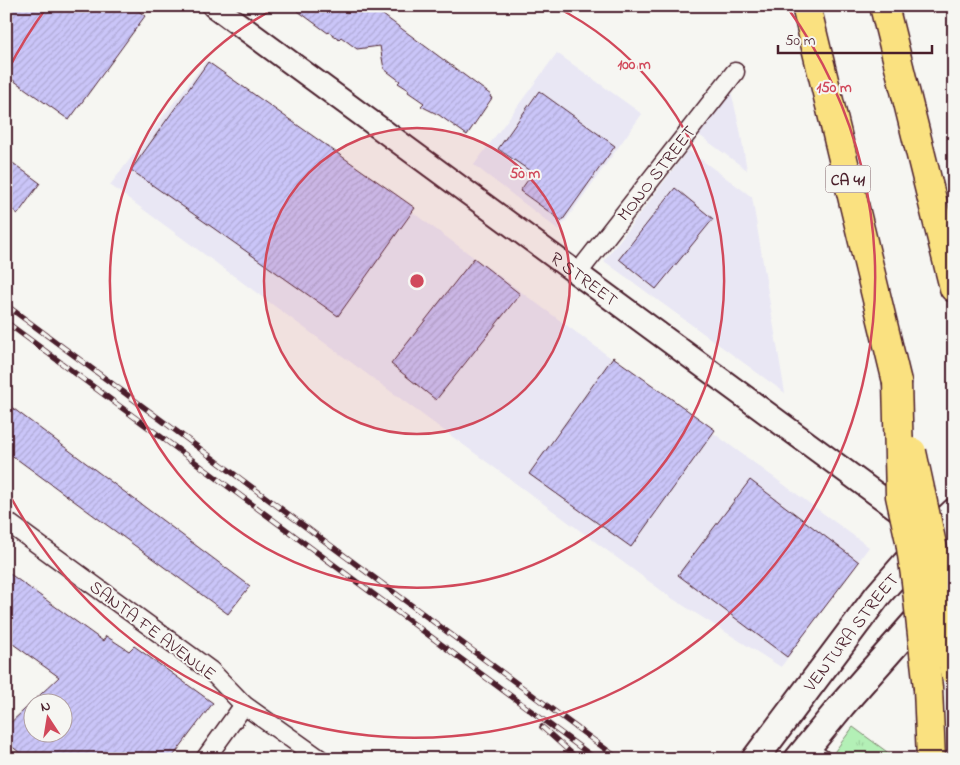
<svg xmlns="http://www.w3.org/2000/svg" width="960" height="765" viewBox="0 0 960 765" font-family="'Indie Flower',sans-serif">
<defs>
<pattern id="grass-tufts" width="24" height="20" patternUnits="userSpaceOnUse" patternTransform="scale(1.25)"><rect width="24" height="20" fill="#b3f0b6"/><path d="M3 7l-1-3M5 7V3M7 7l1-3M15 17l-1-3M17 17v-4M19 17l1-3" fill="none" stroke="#9bcd9d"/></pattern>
<pattern id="building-hatch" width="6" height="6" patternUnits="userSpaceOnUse" patternTransform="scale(1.25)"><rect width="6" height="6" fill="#cac5f8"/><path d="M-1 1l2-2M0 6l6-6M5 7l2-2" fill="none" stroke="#afa9d5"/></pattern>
</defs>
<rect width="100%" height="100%" fill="#f6f6f2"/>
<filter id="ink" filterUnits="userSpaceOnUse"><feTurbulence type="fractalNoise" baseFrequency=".02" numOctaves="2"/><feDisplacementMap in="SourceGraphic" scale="10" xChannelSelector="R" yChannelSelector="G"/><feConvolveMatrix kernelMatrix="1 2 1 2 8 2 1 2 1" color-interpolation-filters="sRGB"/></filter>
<g filter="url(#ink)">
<g fill="#e9e7f4">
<polygon points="557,53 642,114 559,230 474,165"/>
<polygon points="206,61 869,547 781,667 673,599 110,185"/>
<polygon points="731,91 740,130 747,170 699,135"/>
<polygon points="688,150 752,197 785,393 604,261"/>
</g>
<polygon fill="url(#grass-tufts)" stroke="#7e8870" points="853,727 894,757 894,759 829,759"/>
<g fill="url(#building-hatch)" stroke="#4a1f2b" fill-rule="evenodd">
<polygon points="6,6 132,6 145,16 69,120 6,75"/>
<polygon points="291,6 371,6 491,95 490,97 492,98 467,135 439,115 421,106 424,103 408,92 409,90 398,83 400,81 384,69 380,46 357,49 341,37 339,39 329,32 328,33"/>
<polygon points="208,62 415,208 338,316 131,170"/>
<polygon points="539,91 615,146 562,221 520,191 533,173 498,149"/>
<polygon points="6,158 40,183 18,214 6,205"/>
<polygon points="675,188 713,219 656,289 619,259"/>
<polygon points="474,258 520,294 436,400 391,364"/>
<polygon points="613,357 715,430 631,547 529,474"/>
<polygon points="6,403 250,586 228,614 6,451"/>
<polygon points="750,480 859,562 787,657 678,575"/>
<path d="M6,571l97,70 3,-5 23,15 5,-5 79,57 -42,56h-143l-22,-17v-15l53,-50 -53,-38zM32,702h30v30h-30z"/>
</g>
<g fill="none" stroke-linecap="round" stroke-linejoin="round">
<defs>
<g id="minor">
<polyline points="577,274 735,72"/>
<polyline points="6,521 211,671 244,705 320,759"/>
<polyline points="805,749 822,759"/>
<polyline points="205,759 244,705"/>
</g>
<g id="tertiary">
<path id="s1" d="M214,6l740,545"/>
</g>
<g id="secondary">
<path id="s2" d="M755,759l123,-164 53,-61 23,-22"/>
<polyline points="798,759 842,705 954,578"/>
</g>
<g id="motorway">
<polyline points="806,6 897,382"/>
<polyline points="884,6 954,288"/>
<polyline points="928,688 931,759"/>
</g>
</defs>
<use href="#minor" stroke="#4a1f2b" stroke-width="21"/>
<use href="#tertiary" stroke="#4a1f2b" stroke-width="26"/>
<use href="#secondary" stroke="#4a1f2b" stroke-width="30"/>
<use href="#motorway" stroke="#4a1f2b" stroke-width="31"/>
<use href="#minor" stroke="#f6f6f2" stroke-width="18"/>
<use href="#tertiary" stroke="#f6f6f2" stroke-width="22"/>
<use href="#secondary" stroke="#f6f6f2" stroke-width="26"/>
<use href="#motorway" stroke="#fae180" stroke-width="28"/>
<defs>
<g id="rail">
<polyline points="6,305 619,759"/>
<polyline points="6,322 596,759"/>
<polyline points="542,727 578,759"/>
</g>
</defs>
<use href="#rail" stroke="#4a1f2b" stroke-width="5.5"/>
<use href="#rail" stroke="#f6f6f2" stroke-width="4" stroke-dasharray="11" stroke-linecap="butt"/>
<defs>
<g id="motorway-bridge">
<polyline points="897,382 900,496 910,541 916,582 928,688"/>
<polyline points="912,452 936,563 954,671"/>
</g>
</defs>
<use href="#motorway-bridge" stroke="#4a1f2b" stroke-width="31" stroke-linecap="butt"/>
<use href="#motorway-bridge" stroke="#fae180" stroke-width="28"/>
</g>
</g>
<circle cx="417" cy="281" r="153" fill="#d1495b" fill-opacity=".12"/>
<g fill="none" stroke="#d1495b" stroke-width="2.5">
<circle cx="417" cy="281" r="153"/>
<path d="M554 6A307 307 0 1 1 280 6"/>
<path d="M7 72A460 460 0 0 1 47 7M787 7A460 460 0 1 1 7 490"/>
</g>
<g text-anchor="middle" stroke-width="4" stroke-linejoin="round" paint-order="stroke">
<rect fill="#f6f6f2" stroke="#7e6067" stroke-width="1" x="825.5" y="165.5" width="45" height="27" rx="4"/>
<g font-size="16" font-weight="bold" fill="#4a1f2b">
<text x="848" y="185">CA 41</text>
</g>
<g font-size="18" fill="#4a1f2b" stroke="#f6f6f2">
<text transform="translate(656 173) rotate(-52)" y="6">MONO STREET</text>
<text dy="6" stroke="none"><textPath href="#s1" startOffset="460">R STREET</textPath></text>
<text transform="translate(153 630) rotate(37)" y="6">SANTA FE AVENUE</text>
<text dy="6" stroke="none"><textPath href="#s2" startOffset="159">VENTURA STREET</textPath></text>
</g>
</g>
<circle cx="417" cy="281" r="8" fill="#d1495b" stroke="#f6f6f2" stroke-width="2.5"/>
<g font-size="15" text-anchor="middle" font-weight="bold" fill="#d1495b" stroke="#f6f6f2" stroke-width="4" stroke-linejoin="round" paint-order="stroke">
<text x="634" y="69">100 m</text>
<text x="834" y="92">150 m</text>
<text x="525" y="178">50 m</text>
</g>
<rect width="960" height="765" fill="none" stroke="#f6f6f2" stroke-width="25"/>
<rect x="12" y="12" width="935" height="740" fill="none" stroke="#4a1f2b" stroke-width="2" filter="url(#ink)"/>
<g transform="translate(48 718) rotate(348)"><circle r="24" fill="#f6f6f2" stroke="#b1a0a2"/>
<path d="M0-4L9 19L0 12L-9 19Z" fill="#d1495b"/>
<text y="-8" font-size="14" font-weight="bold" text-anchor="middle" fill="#4a1f2b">N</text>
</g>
<path d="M778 45v8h154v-8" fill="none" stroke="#4a1f2b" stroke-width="2.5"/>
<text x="785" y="45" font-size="15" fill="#4a1f2b" stroke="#f6f6f2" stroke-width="4" paint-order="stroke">50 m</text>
</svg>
